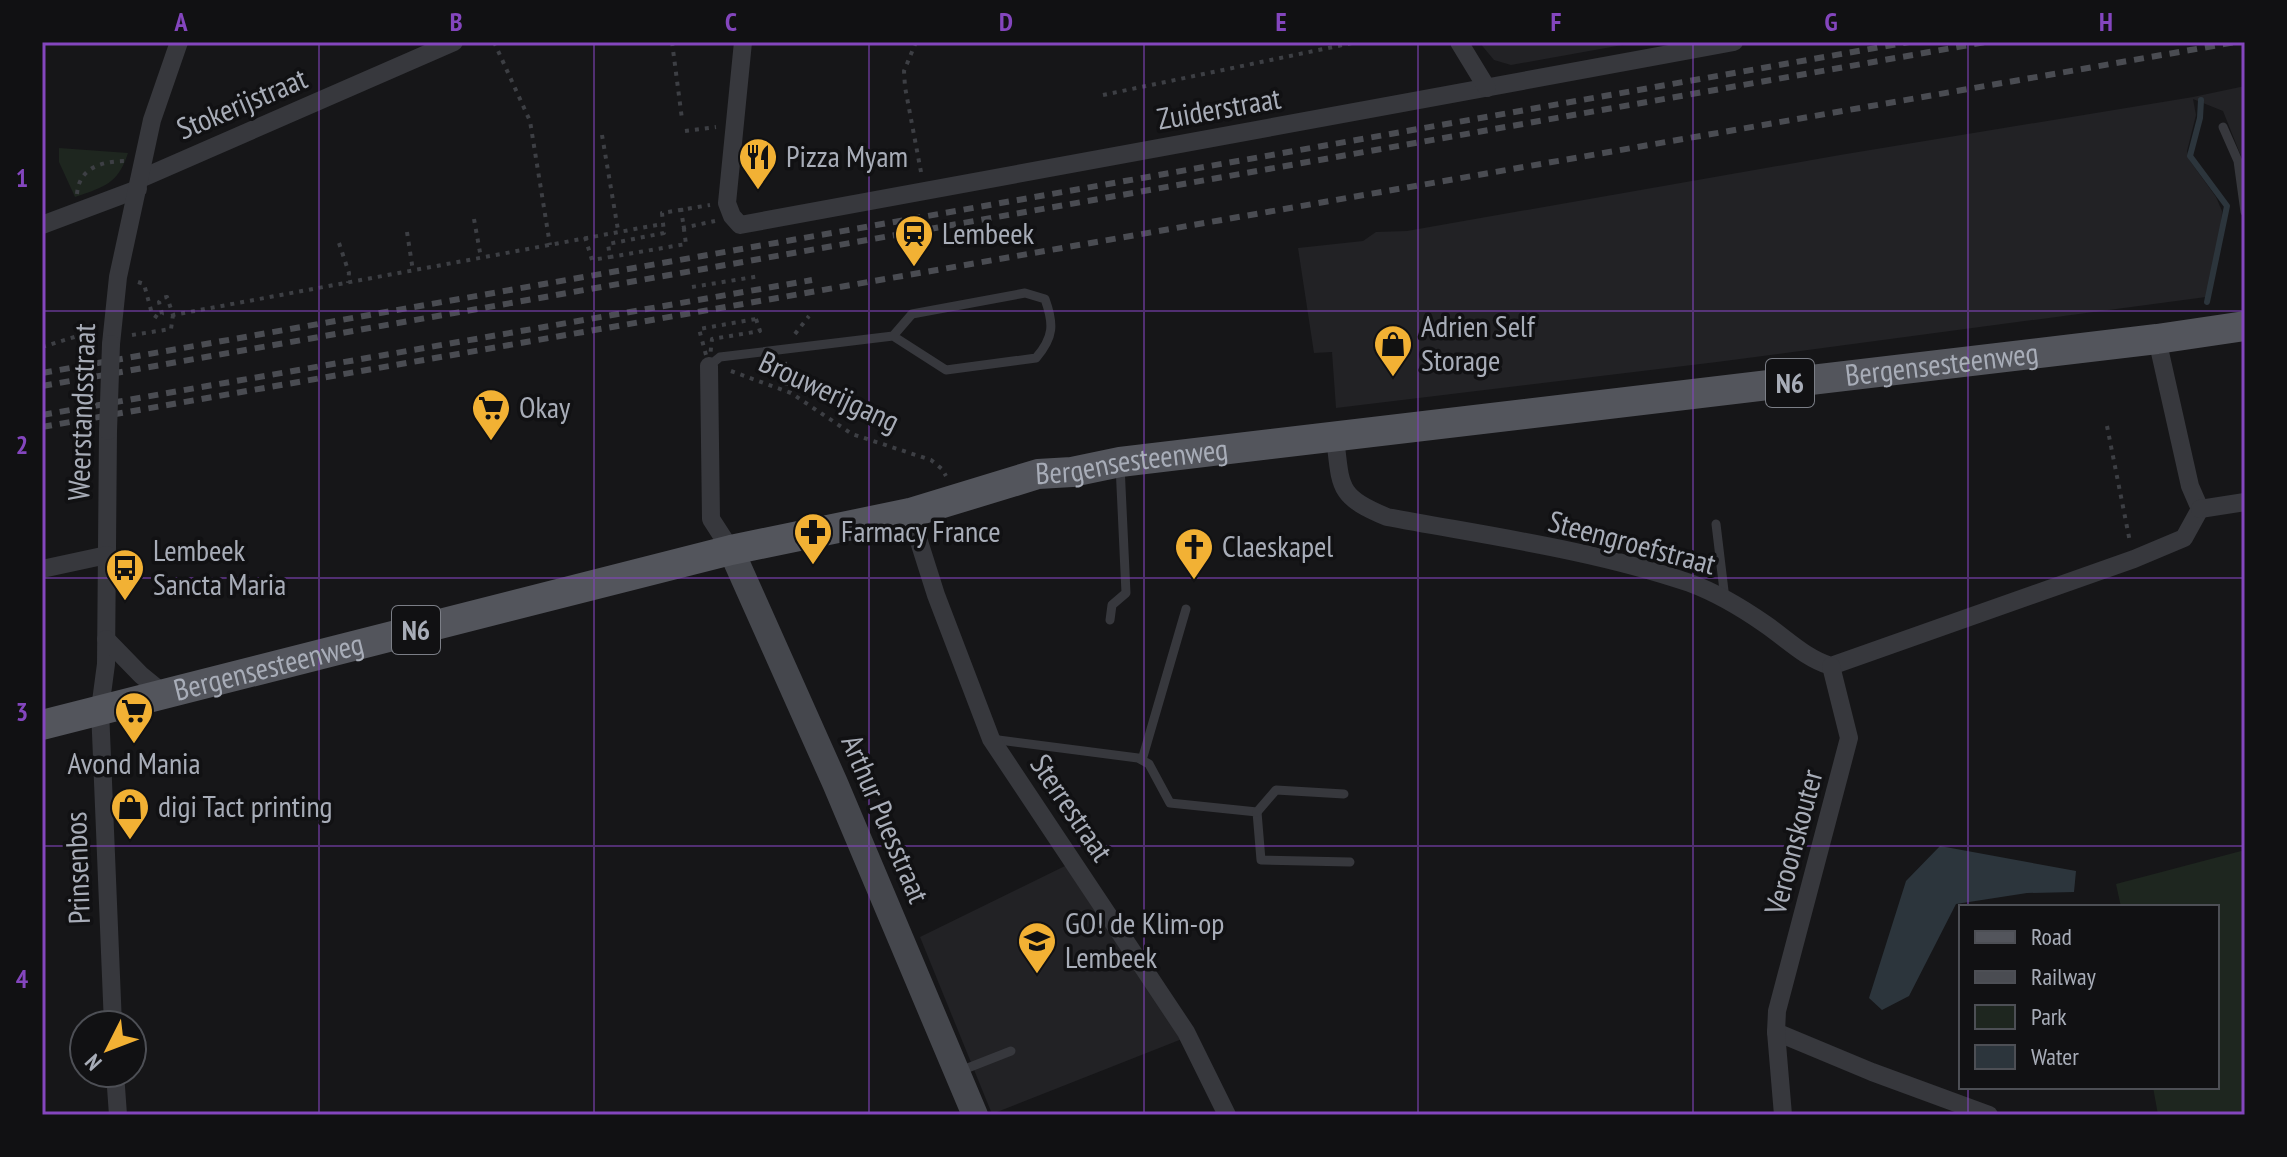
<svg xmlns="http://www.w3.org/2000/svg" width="2287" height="1157" viewBox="0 0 2287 1157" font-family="'PT Sans Narrow',sans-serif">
<rect width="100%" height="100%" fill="#161618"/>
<g fill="#222225">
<polygon points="1479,42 1639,42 1511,65 1494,60"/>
<polygon points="2245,86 2245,166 2223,111 2193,99 2196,115 2187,151 2190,161 2216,197 2222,211 2221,230 2206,297 1717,362 1336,408 1332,352 1314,353 1298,248 1363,241 1376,232 1407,231 1840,155 2193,97"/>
<polygon points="1067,865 1182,1039 992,1114 920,937"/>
</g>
<g fill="#1e261f">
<path d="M59,148l69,5c-10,31 -24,34 -53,44l-16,-35z"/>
<polygon points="2245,850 2245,1115 2158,1115 2153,1087 2217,1087 2217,907 2121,907 2116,884"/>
</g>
<polygon fill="#2c353c" points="1940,846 2076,871 2074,892 2027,893 1956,904 1909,996 1882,1010 1869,998 1906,881"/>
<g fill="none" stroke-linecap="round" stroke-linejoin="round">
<polyline stroke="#2c353c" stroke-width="6" points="2201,100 2200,118 2190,156 2227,206 2207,302"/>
<g stroke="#3d3f44" stroke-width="4" stroke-dasharray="4 6" stroke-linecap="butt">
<polyline points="494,42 530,121 550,245"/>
<polyline points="672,42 682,119"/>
<polyline points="916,42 904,71 905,87 921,172"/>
<polyline points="1103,95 1357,42"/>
<polyline points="685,131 716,127"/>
<polyline points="602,135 618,230"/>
<path d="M77,194c2,-27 26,-33 49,-33"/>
<polyline points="681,208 686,244 610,257 608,244 664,233 662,213 710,205"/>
<polyline points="474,219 481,258"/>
<polyline points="682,228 715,221"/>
<polyline points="407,232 413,271"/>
<polyline points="585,237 592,260 610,257"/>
<polyline points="339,243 349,273 348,283"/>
<polyline points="138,282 144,284 152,314 158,318 162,314 159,302 162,298 167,297 173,315 662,224"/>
<polyline points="692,287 760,276"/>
<polygon points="756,319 760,331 712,339 709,366 699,329"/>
<polyline points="795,334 809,316"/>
<polyline points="132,335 171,329 173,315"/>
<polyline points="42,347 94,331"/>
<polyline points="785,362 787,392"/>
<polyline points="731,371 791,393 852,434 931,460 942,469 946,476"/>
<polyline points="2107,426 2130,542"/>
</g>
<g stroke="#37383d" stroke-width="9">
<polyline points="2223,127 2238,161 2245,212"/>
<path d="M709,366l11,-9 173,-21 53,34 90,-12c18,-21 18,-34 9,-59l-20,-6 -113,21 -19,22"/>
<polyline points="1716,524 1725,599"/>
<polyline points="1110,620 1112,605 1126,593 1120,465"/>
<polyline points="991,739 1138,758 1149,764 1170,803 1257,812 1261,860 1350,862"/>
<polyline points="1142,760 1186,609"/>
<polyline points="1257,812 1276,790 1344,794"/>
<polyline points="960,1071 1011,1051"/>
</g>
<g stroke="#37383d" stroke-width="18">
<polyline points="743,42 727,203 732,216 740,225 1734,42"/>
<polyline points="1459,42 1487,88"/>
<polyline points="140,179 454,42"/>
<polyline points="42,225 138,189"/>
<polyline points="2157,339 2190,486 2200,509"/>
<polyline points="111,344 118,277 152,120 179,42"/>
<polyline points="709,366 711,519 731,550"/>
<polyline points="108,431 106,664 100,709 113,1025"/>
<path d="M1335,437c6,51 2,59 52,80 101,19 206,33 303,66 27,10 52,25 75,41 22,15 40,34 66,42l303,-107 50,-21 16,-29"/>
<polyline points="2200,509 2245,502"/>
<polyline points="910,513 936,595 991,739 1186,1032 1227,1115"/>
<polyline points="42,569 107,555"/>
<polyline points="106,639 141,675 163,693"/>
<polyline points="1776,1032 1872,1072 1989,1115"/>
<polyline points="115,1073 118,1115"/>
<polyline points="1783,1115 1776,1032 1777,1011 1849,738 1831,666"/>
</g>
<polyline stroke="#45474d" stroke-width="26" points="731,550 835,783 975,1115"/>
<path stroke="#53555c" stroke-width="30" id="s1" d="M42,725l689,-175 179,-37 128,-39 34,-2 48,-10 1037,-123 88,-13"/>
<g stroke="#4a4c52" stroke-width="6" stroke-dasharray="10 8" stroke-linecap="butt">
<polyline points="42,373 1909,42"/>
<polyline points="42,386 1986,42"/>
<polyline points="42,415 812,280"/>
<polyline points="42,427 2236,42"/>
</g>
<polyline stroke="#37383d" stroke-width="18" points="108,431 111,344"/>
</g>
<path fill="none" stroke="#8446be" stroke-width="2" stroke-opacity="0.55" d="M319,42v1073M594,42v1073M869,42v1073M1144,42v1073M1418,42v1073M1693,42v1073M1968,42v865M42,311h2203M42,578h2203M42,846h2203M1968,1087v28"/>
<defs>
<symbol id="restaurant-pin" viewBox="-11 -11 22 30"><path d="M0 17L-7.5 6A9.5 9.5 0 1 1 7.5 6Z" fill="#f2b134" stroke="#111113"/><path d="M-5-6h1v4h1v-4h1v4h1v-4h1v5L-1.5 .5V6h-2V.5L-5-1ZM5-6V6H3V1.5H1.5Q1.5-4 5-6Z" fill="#111"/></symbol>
<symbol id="station-pin" viewBox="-11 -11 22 30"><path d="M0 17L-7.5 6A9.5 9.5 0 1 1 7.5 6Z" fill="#f2b134" stroke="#111113"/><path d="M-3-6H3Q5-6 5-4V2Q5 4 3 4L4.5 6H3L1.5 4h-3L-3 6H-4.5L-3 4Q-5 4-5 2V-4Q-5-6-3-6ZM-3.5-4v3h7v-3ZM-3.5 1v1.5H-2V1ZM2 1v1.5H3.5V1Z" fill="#111"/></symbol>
<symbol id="shop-pin" viewBox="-11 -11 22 30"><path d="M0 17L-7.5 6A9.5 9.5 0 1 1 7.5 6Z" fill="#f2b134" stroke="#111113"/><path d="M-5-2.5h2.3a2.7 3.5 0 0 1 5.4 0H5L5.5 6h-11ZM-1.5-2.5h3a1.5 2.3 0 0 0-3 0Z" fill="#111"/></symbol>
<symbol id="supermarket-pin" viewBox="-11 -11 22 30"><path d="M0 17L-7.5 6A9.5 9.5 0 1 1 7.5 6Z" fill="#f2b134" stroke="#111113"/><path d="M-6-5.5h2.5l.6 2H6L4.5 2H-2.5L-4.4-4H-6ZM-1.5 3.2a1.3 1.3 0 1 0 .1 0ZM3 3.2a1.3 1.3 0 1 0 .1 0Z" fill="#111"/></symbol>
<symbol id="pharmacy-pin" viewBox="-11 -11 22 30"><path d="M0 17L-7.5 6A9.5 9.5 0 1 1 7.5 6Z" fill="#f2b134" stroke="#111113"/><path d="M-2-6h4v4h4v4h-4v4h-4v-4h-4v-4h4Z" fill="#111"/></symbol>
<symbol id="church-pin" viewBox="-11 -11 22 30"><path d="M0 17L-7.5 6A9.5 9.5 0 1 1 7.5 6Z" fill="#f2b134" stroke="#111113"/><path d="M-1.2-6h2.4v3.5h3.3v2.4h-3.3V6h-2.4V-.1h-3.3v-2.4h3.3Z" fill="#111"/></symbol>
<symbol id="bus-pin" viewBox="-11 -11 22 30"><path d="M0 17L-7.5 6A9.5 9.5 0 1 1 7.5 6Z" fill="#f2b134" stroke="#111113"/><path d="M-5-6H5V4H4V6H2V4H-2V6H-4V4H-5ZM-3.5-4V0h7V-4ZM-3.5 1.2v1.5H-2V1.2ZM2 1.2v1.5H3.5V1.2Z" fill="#111"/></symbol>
<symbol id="school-pin" viewBox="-11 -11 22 30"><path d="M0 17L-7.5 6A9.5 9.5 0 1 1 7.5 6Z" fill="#f2b134" stroke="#111113"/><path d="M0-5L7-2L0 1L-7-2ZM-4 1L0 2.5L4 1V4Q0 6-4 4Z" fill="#111"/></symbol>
</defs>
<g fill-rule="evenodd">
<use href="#restaurant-pin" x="736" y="135" width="44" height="60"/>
<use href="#station-pin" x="892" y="212" width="44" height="60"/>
<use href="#shop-pin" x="1371" y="322" width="44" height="60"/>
<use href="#supermarket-pin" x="469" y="386" width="44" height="60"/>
<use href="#pharmacy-pin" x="791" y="510" width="44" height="60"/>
<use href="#church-pin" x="1172" y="525" width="44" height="60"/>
<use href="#bus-pin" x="103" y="546" width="44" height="60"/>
<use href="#supermarket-pin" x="112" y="689" width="44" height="60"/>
<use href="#shop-pin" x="108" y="785" width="44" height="60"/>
<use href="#school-pin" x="1015" y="919" width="44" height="60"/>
</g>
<g text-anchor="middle" stroke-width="7" stroke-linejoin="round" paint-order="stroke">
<g fill="#111113" stroke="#7b7e86" stroke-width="2">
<rect x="1766" y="359" width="48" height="48" rx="6"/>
<rect x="392" y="606" width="48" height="48" rx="6"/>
</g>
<g font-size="28" font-weight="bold" fill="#a8adb8">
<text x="1790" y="393">N6</text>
<text x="416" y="640">N6</text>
</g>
<g font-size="30" fill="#a8adb8" stroke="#111113">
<text transform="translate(242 104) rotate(-23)" y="10">Stokerijstraat</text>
<text transform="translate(1219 109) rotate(-10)" y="10">Zuiderstraat</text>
<text dy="10" stroke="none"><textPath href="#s1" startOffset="1938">Bergensesteenweg</textPath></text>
<text transform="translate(829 392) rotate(25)" y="10">Brouwerijgang</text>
<text transform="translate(82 412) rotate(-88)" y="10">Weerstandsstraat</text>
<text dy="10" stroke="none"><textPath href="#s1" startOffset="1122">Bergensesteenweg</textPath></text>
<text transform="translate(1632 543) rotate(15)" y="10">Steengroefstraat</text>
<text dy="10" stroke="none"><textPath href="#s1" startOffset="234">Bergensesteenweg</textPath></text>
<text transform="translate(1071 808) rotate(56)" y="10">Sterrestraat</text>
<text transform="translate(885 819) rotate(67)" y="10">Arthur Puesstraat</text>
<text transform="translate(1794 842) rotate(-75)" y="10">Veroonskouter</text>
<text transform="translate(78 868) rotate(-92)" y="10">Prinsenbos</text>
</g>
<g font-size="30" fill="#a8adb8" stroke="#111113" text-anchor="start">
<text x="786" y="167">Pizza Myam</text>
<text x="942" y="244">Lembeek</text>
<text x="1421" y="337">Adrien Self<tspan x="1421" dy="34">Storage</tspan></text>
<text x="519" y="418">Okay</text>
<text x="841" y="542">Farmacy France</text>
<text x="1222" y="557">Claeskapel</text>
<text x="153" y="561">Lembeek<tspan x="153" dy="34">Sancta Maria</tspan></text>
<text x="134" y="774" text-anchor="middle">Avond Mania</text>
<text x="158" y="817">digi Tact printing</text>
<text x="1065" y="934">GO! de Klim-op<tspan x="1065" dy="34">Lembeek</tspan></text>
</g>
</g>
<rect width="2287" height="1157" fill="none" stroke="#111113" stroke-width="88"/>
<rect x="1959" y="905" width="260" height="184" fill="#111113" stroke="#4d4f55" stroke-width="2"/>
<rect x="1975" y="931" width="40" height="12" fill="#53555c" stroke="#4d4f55" stroke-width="2"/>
<text x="2031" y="945" font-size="24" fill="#a8adb8">Road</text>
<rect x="1975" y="971" width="40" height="12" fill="#4a4c52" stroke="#4d4f55" stroke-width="2"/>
<text x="2031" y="985" font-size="24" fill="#a8adb8">Railway</text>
<rect x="1975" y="1005" width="40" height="24" fill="#1e261f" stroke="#4d4f55" stroke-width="2"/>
<text x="2031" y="1025" font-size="24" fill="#a8adb8">Park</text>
<rect x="1975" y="1045" width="40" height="24" fill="#2c353c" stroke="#4d4f55" stroke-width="2"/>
<text x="2031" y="1065" font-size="24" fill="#a8adb8">Water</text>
<g transform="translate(108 1049) rotate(228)"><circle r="38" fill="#111113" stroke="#4d4f55" stroke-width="2"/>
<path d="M0-6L14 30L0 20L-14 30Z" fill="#f2b134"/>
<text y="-12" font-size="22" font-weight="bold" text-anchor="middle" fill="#a8adb8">N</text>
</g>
<rect x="44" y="44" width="2199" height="1069" fill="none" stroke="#8446be" stroke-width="3"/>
<g font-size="26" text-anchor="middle" font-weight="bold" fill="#8446be">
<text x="181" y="31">A</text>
<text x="456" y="31">B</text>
<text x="731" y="31">C</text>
<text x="1006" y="31">D</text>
<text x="1281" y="31">E</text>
<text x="1556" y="31">F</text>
<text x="1831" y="31">G</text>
<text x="2106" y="31">H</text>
<text x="22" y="187">1</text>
<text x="22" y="454">2</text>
<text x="22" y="721">3</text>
<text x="22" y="988">4</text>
</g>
</svg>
